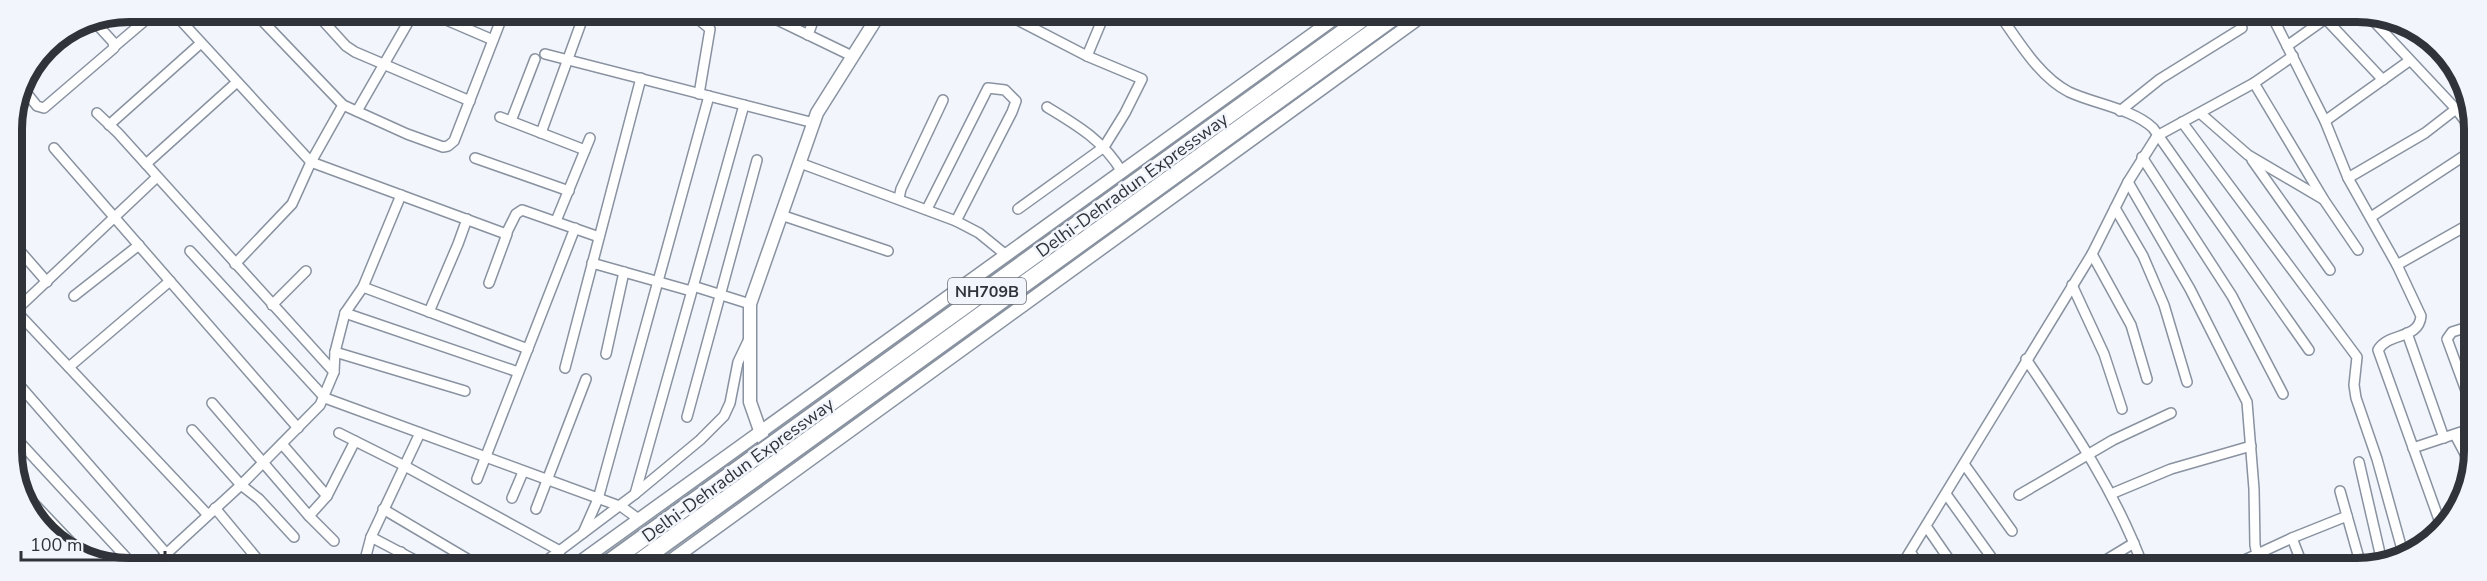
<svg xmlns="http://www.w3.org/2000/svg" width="2487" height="581" viewBox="0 0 2487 581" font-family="'Nunito Sans',sans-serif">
<rect width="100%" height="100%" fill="#f2f6fc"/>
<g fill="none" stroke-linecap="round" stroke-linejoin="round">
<defs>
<g id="street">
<polyline points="173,12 311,162 506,234 516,214 522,210 599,237"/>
<polyline points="254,12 343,105 407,134 443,147 448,146 454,141 504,12"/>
<polyline points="315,12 346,46 355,52 470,101"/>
<polyline points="428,12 493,40"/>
<polyline points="681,13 698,19 710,29 699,94"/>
<polyline points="763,13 852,56"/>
<polyline points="1004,13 1087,56 1142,79 1125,113 1104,147 1018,209"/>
<path d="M1999,14c19,26 40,63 70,78 26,12 64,17 84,36l156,222"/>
<path d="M2271,14l54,107 23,57 49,87 24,51c-2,24 -33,16 -43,34l64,178"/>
<polyline points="2321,14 2383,80"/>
<polyline points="2367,14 2456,109 2473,131"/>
<polyline points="808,35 816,13"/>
<polyline points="2438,45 2442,50"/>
<polyline points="115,46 155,12"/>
<polyline points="2287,46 2332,14"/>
<polyline points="545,54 814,123"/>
<polyline points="1087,56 1105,13"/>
<polyline points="2254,83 2324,200 2358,250"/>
<polyline points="21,86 37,106 44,108 114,48 113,42 92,19"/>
<path d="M1047,107c30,18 57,34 75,65"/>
<polyline points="357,111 414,12"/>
<polyline points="2120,111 2160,79 2242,28"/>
<polyline points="97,113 118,133 334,372"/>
<polyline points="2200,113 2248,155 2323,199"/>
<polyline points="500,117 585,150"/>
<polyline points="511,121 535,59"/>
<polyline points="2325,121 2409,61"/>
<polyline points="2182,122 2357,357 2354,385 2356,398 2377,459 2403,553"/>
<polyline points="109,125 201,43"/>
<polyline points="541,133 585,12"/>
<polyline points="54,148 298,428"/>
<polyline points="2142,157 2232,296 2283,394"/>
<polyline points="475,158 569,191"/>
<polyline points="2252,160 2330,270"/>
<polyline points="800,163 956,221 979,233 1006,255"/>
<polyline points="146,164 237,82"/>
<polyline points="2348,178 2425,133 2456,109"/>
<polyline points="2128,182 2190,289 2247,402 2254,489 2255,545 2260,569"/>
<polyline points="899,198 901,189 943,100"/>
<polyline points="2115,208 2143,256 2164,305 2187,382"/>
<polyline points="927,209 988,88 1005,90 1016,101 1012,112 956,221"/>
<polyline points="781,215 888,251"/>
<polyline points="2371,217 2473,150"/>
<polyline points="556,221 590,138"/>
<polyline points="13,243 47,282"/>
<polyline points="190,251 325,398 622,507 640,520"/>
<polyline points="2092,254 2131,325 2147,379"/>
<polyline points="592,263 691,291"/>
<polyline points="235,264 292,204 311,162 343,105"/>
<polyline points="2397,265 2473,222"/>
<polyline points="489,283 507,234"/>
<polyline points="2072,285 2104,354 2122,409"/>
<polyline points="693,286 750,304"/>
<polyline points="363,287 528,349"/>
<polyline points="74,296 139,245"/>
<polyline points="272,305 306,271"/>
<polyline points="16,311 208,515"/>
<polyline points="429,312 458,244 467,219"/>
<polyline points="13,313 157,177"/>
<polyline points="345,313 518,372"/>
<polyline points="2407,333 2444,438"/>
<polyline points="335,352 465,391"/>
<polyline points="606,354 624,272"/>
<path d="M2026,359c45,67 90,133 118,210"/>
<polyline points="69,367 170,281"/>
<polyline points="565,368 641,78"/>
<polyline points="14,379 178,567"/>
<polyline points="2469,399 2447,339 2452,332 2471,326"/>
<polyline points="212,403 309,516 334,541"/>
<polyline points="687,417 757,160"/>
<polyline points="192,430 241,485 259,499 294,537"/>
<polyline points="339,433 403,465 560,551"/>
<polyline points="2455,435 2473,469"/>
<polyline points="14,436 135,567"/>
<polyline points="282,444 327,496"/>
<polyline points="2413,448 2473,428"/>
<polyline points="2359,462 2382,562"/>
<polyline points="1964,464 2012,531"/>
<polyline points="477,479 575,228"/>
<polyline points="2340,491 2362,569"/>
<polyline points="24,493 80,552"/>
<polyline points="635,494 744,105"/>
<polyline points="1946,494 1999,568"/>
<polyline points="2111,494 2171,469 2251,446"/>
<polyline points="2019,495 2113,440 2171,413"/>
<polyline points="512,498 523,472"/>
<polyline points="215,508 264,567"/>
<polyline points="383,509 481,567"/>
<polyline points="536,509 586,379"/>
<polyline points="309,516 327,496 355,441"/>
<polyline points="1926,526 1955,568"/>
<polyline points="583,533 598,499 709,96"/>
<polyline points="371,537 428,567"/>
<polyline points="2292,538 2304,569"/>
<polyline points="1910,552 1922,568"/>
<polyline points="152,567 241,485 320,405 334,372 335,352 345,313 363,287 401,195"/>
<polyline points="328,567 340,560 364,564"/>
<polyline points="363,567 371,537 420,433"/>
<polyline points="398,567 401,552"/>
<polyline points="538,567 635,494 700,440 724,416 730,403 738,362 749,339"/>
<polyline points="1900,568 2092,254 2128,182 2157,136 2254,83 2293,56"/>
<polyline points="2091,569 2134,543"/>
<polyline points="2225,569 2292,538 2347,516"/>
</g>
<g id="secondary">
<polyline points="763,439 750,402 750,304 817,113 880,13"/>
<polyline points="573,567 1342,13"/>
<polyline points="662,567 1426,13"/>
</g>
</defs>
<use href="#street" stroke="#8992a0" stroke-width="12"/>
<use href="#secondary" stroke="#8992a0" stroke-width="15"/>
<use href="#street" stroke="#fff" stroke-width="9"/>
<use href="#secondary" stroke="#fff" stroke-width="12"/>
<defs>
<g id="highway-bridge">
<polyline points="603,567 1370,13"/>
<polyline points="632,567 1399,13"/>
</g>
</defs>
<use href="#highway-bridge" stroke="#8992a0" stroke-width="20" stroke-linecap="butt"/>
<use href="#highway-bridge" stroke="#fff" stroke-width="16"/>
</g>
<g text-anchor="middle" stroke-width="5" stroke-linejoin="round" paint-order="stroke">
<rect fill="#f2f6fc" stroke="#6a6e74" stroke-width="1.5" x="948" y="278" width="78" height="26" rx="4.5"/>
<g font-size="16" font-weight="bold" fill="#303339">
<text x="987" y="297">NH709B</text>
</g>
<g font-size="18" fill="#303339" stroke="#f2f6fc">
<text transform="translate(1132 185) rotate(-36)" y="6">Delhi-Dehradun Expressway</text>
<text transform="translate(738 470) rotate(-36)" y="6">Delhi-Dehradun Expressway</text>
</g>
</g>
<path d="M0 0H2487V581H0ZM129 22H2357A107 107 0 0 1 2464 129V451A107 107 0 0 1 2357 558H129A107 107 0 0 1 22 451V129A107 107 0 0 1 129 22Z" fill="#f2f6fc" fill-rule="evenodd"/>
<path fill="none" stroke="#303339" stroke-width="8" d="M129 22H2357A107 107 0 0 1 2464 129V451A107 107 0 0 1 2357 558H129A107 107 0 0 1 22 451V129A107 107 0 0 1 129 22Z"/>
<path d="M21 551v9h144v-9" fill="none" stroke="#303339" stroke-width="3"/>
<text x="30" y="551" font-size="18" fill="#303339" stroke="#f2f6fc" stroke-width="4.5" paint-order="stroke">100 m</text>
</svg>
